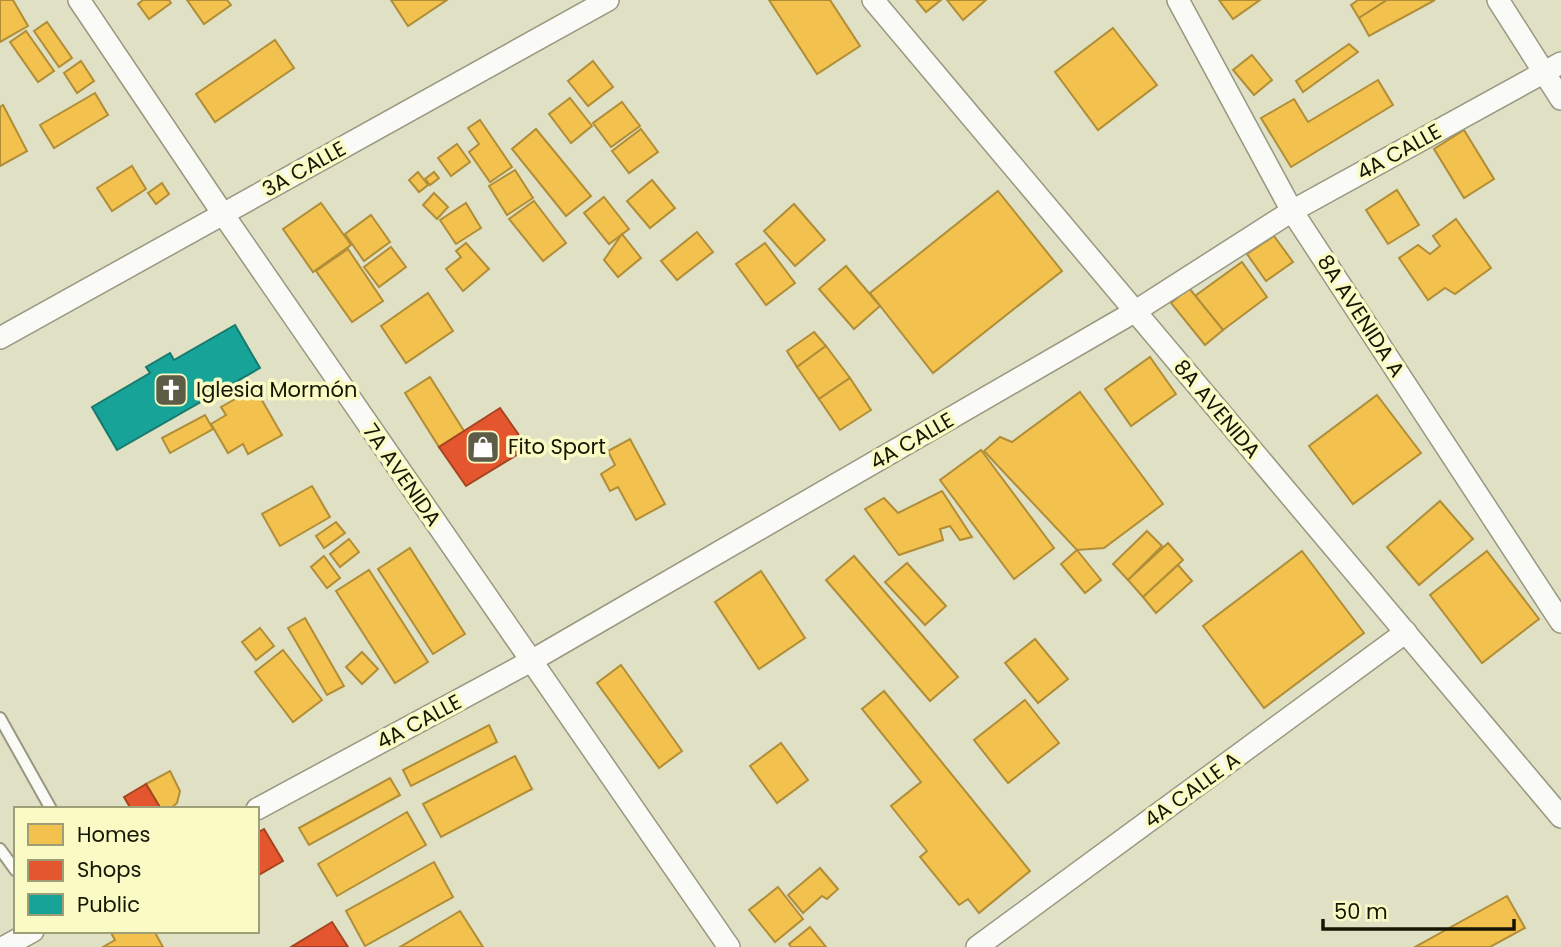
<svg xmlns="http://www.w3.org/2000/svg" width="1561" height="947" viewBox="0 0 1561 947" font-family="Poppins,sans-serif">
<rect width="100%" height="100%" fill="#e0e0c4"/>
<g fill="#f2c14e" stroke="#b08e38" stroke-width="2">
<polygon points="0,0 13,0 28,26 0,42"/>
<polygon points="143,0 169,0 171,3 149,19 138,4"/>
<polygon points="187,0 227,0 231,5 204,24"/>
<polygon points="391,0 447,0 408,26"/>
<polygon points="769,0 830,0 860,46 817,74"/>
<polygon points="916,0 941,0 926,12"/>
<polygon points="947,0 986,0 963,20"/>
<polygon points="1219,0 1260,0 1233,19"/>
<polygon points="1358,0 1387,0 1359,18 1351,5"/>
<polygon points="1387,0 1435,0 1369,36 1359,18"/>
<polygon points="47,22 72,58 59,67 34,31"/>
<polygon points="1113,28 1157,85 1098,130 1055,72"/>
<polygon points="26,31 54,71 38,82 10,42"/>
<polygon points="275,40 294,68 215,122 196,94"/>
<polygon points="1349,44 1358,52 1303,92 1296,81"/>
<polygon points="1252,55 1272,80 1254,95 1233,70"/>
<polygon points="81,61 94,81 77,93 64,73"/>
<polygon points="593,61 613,87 588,106 568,81"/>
<polygon points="1378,80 1393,105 1291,167 1261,118 1294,99 1308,122"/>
<polygon points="95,93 108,115 54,148 40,125"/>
<polygon points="570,98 592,126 571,143 549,114"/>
<polygon points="622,102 640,126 611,147 593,123"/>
<polygon points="3,105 27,151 0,166 0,107"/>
<polygon points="480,120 512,167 490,182 469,152 479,144 468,128"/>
<polygon points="536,129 591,196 566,216 512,149"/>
<polygon points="641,129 658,152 629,173 612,151"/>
<polygon points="1464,130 1494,179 1464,198 1434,149"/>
<polygon points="457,144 470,162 451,176 438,158"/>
<polygon points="132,166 146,189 112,211 97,188"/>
<polygon points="515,170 533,198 507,215 489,186"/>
<polygon points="418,172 428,185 419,192 409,180"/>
<polygon points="434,172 439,178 430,185 425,179"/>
<polygon points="652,180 675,208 650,228 627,201"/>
<polygon points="162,183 169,194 156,204 148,193"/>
<polygon points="1397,190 1419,225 1388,244 1366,210"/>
<polygon points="998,191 1062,271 933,373 870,293"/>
<polygon points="434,193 448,207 437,219 423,205"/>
<polygon points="604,197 629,229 609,244 584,213"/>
<polygon points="534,201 566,243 543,261 509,219"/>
<polygon points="321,203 351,245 313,272 283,229"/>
<polygon points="466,203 481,228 456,244 440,220"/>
<polygon points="794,204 825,240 795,266 764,231"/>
<polygon points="371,215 390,242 364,261 345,234"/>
<polygon points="1456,219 1491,268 1455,294 1445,288 1428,300 1399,258 1418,245 1430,254 1440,246 1433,236"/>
<polygon points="697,232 713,252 677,280 661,261"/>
<polygon points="622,234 641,258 618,277 604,260"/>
<polygon points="1274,236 1293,262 1266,281 1247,254"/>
<polygon points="466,243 489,269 463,291 446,269 461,257 456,251"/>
<polygon points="765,243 795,283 766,305 736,264"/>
<polygon points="391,247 406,267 379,287 364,267"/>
<polygon points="348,249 383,301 352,322 316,271"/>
<polygon points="1242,262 1267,297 1223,330 1195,296"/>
<polygon points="846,266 880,306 854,329 819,289"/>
<polygon points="1189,288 1223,330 1205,345 1171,303"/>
<polygon points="428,293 453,331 406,363 381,326"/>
<polygon points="814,332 826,346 797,367 787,351"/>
<polygon points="826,346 850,378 819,399 797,367"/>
<polygon points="1150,357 1176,394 1131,426 1105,389"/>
<polygon points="430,377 464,431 439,447 405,393"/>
<polygon points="850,378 871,410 840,430 819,399"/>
<polygon points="255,388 282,435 248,454 243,444 228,453 211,424 226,415 221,407"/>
<polygon points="1080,392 1163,504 1104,548 1077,550 984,451 1000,437 1012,442"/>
<polygon points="1377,395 1421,453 1353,504 1309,446"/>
<polygon points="205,415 213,429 170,453 162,438"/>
<polygon points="630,439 665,504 636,520 618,487 610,491 601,474 615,465 608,451"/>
<polygon points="981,450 1054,548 1014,579 940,480"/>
<polygon points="312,486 330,517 280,546 262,514"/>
<polygon points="942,491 972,537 960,540 950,526 940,529 943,540 899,555 865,509 884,498 898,513"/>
<polygon points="1440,501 1473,539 1419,585 1387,547"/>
<polygon points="336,522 345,533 324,548 316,536"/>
<polygon points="1147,531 1162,546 1128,580 1113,564"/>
<polygon points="349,539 359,552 340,567 330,554"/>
<polygon points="1168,543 1183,560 1143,597 1128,580"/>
<polygon points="410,548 465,634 433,654 378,569"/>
<polygon points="1077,550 1101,580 1085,593 1061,564"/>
<polygon points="1302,551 1364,633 1264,708 1203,626"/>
<polygon points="1487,551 1539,619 1482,663 1430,595"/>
<polygon points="324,556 340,578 327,588 311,567"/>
<polygon points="854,556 958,677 930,701 826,580"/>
<polygon points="907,563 946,606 925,625 885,582"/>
<polygon points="1178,565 1192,581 1156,613 1143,597"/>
<polygon points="369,570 428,662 395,683 336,591"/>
<polygon points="761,571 805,638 759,669 715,602"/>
<polygon points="305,618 344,686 327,695 288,628"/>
<polygon points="260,628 274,646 256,660 242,642"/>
<polygon points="1035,639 1068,679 1038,703 1005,663"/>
<polygon points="283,650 322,700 293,722 255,672"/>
<polygon points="362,652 378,669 362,684 346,667"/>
<polygon points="621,665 682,751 659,768 597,683"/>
<polygon points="884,691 1030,871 979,913 968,899 959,905 920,857 927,851 891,806 921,782 862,709"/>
<polygon points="1025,700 1059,743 1008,783 974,740"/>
<polygon points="489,725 497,742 411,786 403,770"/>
<polygon points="781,743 808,780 777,803 750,766"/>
<polygon points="515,756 532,789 441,837 423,804"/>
<polygon points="170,771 180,791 177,803 170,809 161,809 146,784"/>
<polygon points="390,778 400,795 309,845 299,828"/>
<polygon points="407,812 426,845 337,896 318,864"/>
<polygon points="434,862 453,897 365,946 346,911"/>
<polygon points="820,868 838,889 827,899 822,896 803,913 788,895"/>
<polygon points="778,887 803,919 775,942 749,910"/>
<polygon points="1507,896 1525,928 1490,947 1415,947"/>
<polygon points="460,911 483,947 400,947"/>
<polygon points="810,927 826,947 791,947 789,944"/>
<polygon points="110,931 154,931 163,947 103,947 115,940"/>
</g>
<g fill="#e4572e" stroke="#a64421" stroke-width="2">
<polygon points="500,408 528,448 466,486 439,447"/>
<polygon points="146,784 161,809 131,809 124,797"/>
<polygon points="264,829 283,861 257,876 257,833"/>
<polygon points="332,922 348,947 291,947"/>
</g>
<polygon fill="#17a398" stroke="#17796c" stroke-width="2" points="235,325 260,368 117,450 92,407 150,373 146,367 170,353 174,360"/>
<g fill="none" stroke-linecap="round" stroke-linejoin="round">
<defs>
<g id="lane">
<polyline points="0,718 51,809"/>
<polyline points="0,849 16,871"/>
</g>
<g id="street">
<polyline points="79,0 223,214 729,947"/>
<polyline points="873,0 1561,817"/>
<polyline points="1178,0 1292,211 1561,622"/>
<polyline points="1498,0 1561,99"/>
<polyline points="0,338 608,0"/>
<polyline points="257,809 531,661 1134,312 1292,211 1561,63"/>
<polyline points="4,947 33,931"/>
<polyline points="977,947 1406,632"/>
</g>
</defs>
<use href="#lane" stroke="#989882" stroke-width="14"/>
<use href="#street" stroke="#989882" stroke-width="24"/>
<use href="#lane" stroke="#fafaf6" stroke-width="10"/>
<use href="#street" stroke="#fafaf6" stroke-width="21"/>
</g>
<defs>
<symbol id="church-square" viewBox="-11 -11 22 22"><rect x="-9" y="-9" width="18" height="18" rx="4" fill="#5d5d47" stroke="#fafac4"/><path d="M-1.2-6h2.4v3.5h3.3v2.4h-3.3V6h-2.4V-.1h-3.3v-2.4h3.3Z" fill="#fff"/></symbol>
<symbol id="shop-square" viewBox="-11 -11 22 22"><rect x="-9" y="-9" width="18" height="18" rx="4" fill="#5d5d47" stroke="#fafac4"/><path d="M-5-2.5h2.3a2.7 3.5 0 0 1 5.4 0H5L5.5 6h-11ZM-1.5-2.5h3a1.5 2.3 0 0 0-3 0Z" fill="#fff"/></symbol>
</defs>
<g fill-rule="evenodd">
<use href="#church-square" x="152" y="371" width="38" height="38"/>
<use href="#shop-square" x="464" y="428" width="38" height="38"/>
</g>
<g text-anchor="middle" stroke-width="7" stroke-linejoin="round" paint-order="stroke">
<g font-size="21" fill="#171604" stroke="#fafac4">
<text transform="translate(1399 152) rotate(-29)" y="7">4A CALLE</text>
<text transform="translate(304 169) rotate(-29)" y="7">3A CALLE</text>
<text transform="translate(1361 316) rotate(57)" y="7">8A AVENIDA A</text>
<text transform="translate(1217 409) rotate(50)" y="7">8A AVENIDA</text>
<text transform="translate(912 441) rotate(-30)" y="7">4A CALLE</text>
<text transform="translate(402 475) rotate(55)" y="7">7A AVENIDA</text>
<text transform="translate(419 722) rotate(-28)" y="7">4A CALLE</text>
<text transform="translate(1192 790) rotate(-36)" y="7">4A CALLE A</text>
</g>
<g font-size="21" fill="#171604" stroke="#fafac4" text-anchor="start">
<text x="196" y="397">Iglesia Mormón</text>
<text x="508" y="454">Fito Sport</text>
</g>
</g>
<rect x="14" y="807" width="245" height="126" fill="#fafac4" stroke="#9f9f77" stroke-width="2"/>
<rect x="28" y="824" width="35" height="21" fill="#f2c14e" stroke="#9f9f77" stroke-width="2"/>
<text x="77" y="842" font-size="21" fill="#171604">Homes</text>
<rect x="28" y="860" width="35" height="21" fill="#e4572e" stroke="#9f9f77" stroke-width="2"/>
<text x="77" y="877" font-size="21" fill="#171604">Shops</text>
<rect x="28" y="894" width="35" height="21" fill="#17a398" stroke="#9f9f77" stroke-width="2"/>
<text x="77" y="912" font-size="21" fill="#171604">Public</text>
<path d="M1323 919v10h191v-10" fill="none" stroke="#171604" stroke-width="3.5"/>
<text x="1334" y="919" font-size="21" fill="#171604" stroke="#fafac4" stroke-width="5" paint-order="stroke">50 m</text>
</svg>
